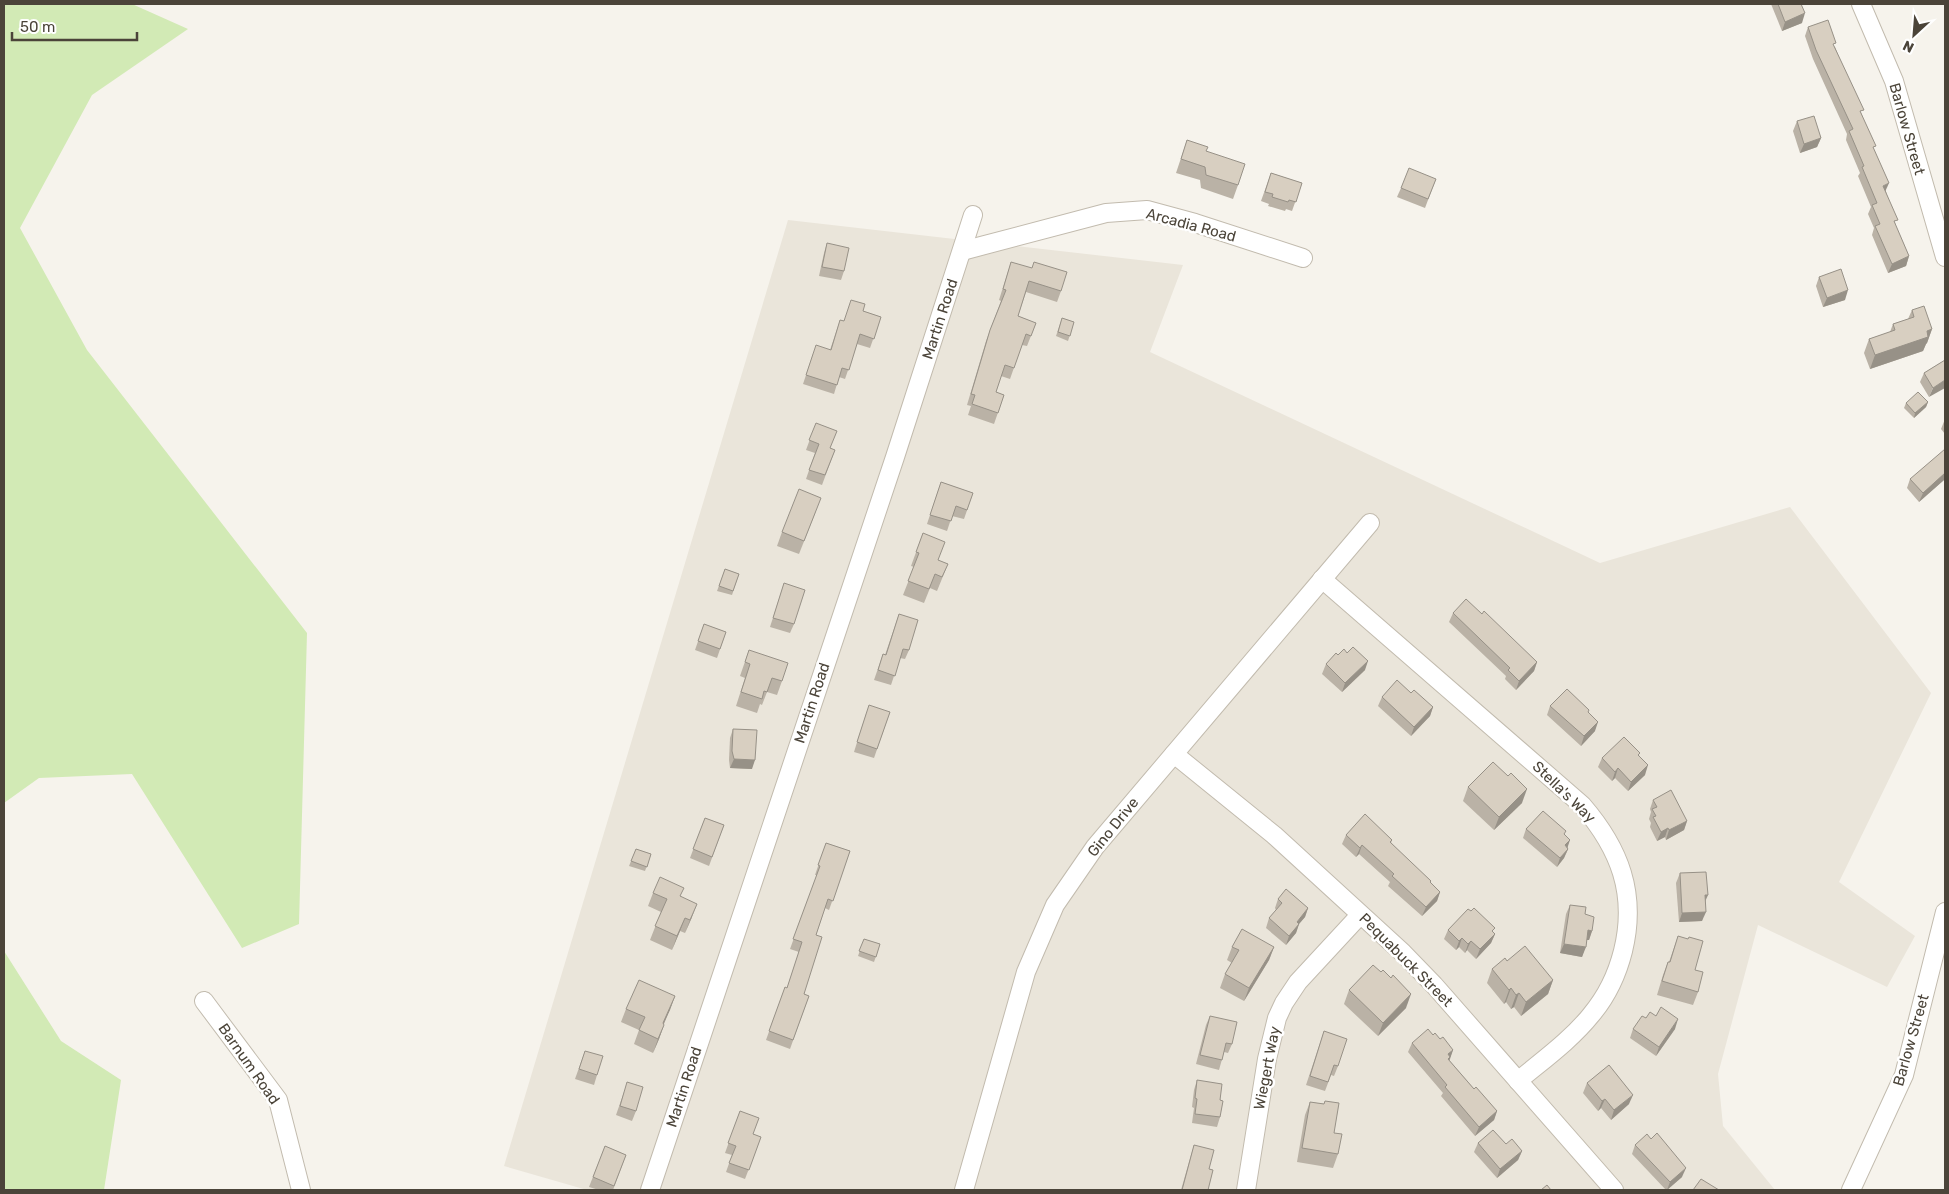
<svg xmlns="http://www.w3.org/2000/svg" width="1949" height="1194" viewBox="0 0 1949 1194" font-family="Rubik,sans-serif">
<rect width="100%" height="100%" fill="#f6f3ec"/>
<polygon fill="#eae5da" points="788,220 1183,265 1150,352 1600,563 1790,507 1931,693 1839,882 1915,936 1887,987 1758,925 1718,1074 1723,1126 1775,1190 587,1190 504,1166"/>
<g fill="#d2eab5">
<polygon points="4,4 132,4 188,29 92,95 20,228 87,350 307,633 299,924 242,948 132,774 39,778 4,803"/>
<polygon points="4,951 61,1041 121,1080 104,1190 4,1190"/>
</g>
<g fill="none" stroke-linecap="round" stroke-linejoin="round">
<defs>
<g id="street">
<polyline points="1861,4 1894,81 1945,257"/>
<polyline points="962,251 1106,213 1147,210 1195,223 1303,258"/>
<path d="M1322,579l260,226c38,44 55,89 41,146 -6,24 -16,45 -32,64 -20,25 -48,45 -73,66"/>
<polyline points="1174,754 1274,835 1403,953 1434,985 1614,1190"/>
<polyline points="204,1001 278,1100 301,1190"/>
<polyline points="650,1190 895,457 973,215"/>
<polyline points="964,1190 1026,972 1055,905 1095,847 1370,523"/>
<polyline points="1246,1190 1267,1059 1277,1018 1284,1003 1298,982 1360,915"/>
<polyline points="1851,1190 1904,1075 1945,912"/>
</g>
</defs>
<use href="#street" stroke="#c2bbae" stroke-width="20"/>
<use href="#street" stroke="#fff" stroke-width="18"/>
</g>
<g fill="#bab2a6">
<polygon points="1771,4 1801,4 1802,23 1782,31"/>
<polygon points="1808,27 1835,47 1862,115 1874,150 1896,226 1909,256 1906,266 1888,273 1872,235 1874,228 1868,214 1871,207 1858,176 1860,173 1846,140 1847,134 1813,59 1805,36"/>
<polygon points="1797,121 1821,138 1817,147 1800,153 1793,131"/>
<polygon points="1187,140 1206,151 1238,185 1233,199 1201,188 1200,180 1176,173"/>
<polygon points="1271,173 1302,183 1292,211 1286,209 1285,211 1268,206 1269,204 1261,201"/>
<polygon points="1436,179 1425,208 1397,197 1401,188"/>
<polygon points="827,243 844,271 841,280 819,276 824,253"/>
<polygon points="1011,262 1061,291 1057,302 1026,292 1018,316 1036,323 1027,346 1022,345 1010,379 1001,376 996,392 1004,395 994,424 968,415 971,406 967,405 986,341 1001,301 999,300"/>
<polygon points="1819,277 1845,300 1823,307 1816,286"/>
<polygon points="1912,310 1932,329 1927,343 1926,344 1923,351 1870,369 1864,353 1869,339 1890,332 1893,324 1908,319"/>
<polygon points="863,311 881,317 870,348 857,344 845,379 839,377 834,394 803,384 813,354 830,350 840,320 844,321"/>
<polygon points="1062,318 1074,322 1068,341 1056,336"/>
<polygon points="1945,360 1929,397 1920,382 1924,373"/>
<polygon points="1928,402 1926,407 1914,418 1904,408 1906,403"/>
<polygon points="1945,419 1945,434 1941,429"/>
<polygon points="816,423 830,448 835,450 822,485 806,479 815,453 806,450"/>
<polygon points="1910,479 1944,480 1919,502 1907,488"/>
<polygon points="941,482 973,493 964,519 952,516 947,531 927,524"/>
<polygon points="816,511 799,554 777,546 782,532"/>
<polygon points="923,533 938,560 948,564 937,591 930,588 924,603 903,595 914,567 911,566"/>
<polygon points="725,569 739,574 732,595 717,591"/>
<polygon points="784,583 794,624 790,633 770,627"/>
<polygon points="1453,613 1482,614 1537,662 1534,671 1516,690 1505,679 1506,676 1449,622"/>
<polygon points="899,614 909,650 905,659 900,658 891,685 874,680 883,654 885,655"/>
<polygon points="704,624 726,632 717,658 695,650"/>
<polygon points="749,650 782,681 777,695 767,692 762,705 760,704 757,713 736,706 745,678 740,676"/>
<polygon points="1347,653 1365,670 1342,692 1322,674 1326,664 1338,655"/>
<polygon points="1411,693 1433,707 1430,716 1411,736 1378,706 1382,697"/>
<polygon points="1550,706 1589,710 1588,712 1595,731 1581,746 1547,715"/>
<polygon points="890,712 874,758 854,752 866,714"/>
<polygon points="733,729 752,769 730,768 729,760 730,738"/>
<polygon points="1639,755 1645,775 1628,791 1615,778 1612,781 1598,767 1602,758"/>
<polygon points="1468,787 1522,803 1494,830 1463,801"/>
<polygon points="1653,800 1687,821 1684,830 1666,840 1665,837 1657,841 1650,827 1651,823 1649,819 1651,812 1650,809"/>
<polygon points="705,818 724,825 709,866 690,858"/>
<polygon points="1526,829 1565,835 1568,849 1564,858 1557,867 1523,838"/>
<polygon points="1346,835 1392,840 1391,843 1440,892 1437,901 1422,916 1388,886 1390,882 1359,854 1356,857 1342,844"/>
<polygon points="826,843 850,851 829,910 825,908 816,935 804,994 809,996 790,1049 766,1040 785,987 787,988 799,952 790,949 817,875 815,875"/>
<polygon points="636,849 651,854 645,871 629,866"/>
<polygon points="1680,873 1705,902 1702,921 1679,922 1676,883"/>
<polygon points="653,893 681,896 692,917 685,933 680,931 672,950 650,940 661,912 648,906"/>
<polygon points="1278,899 1308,908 1305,917 1299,924 1296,933 1286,945 1266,928 1269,918 1276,910 1275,908"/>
<polygon points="1570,905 1585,914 1592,931 1589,940 1587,940 1582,957 1560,953 1566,914"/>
<polygon points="1448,930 1493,932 1495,934 1491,943 1476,959 1467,950 1465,953 1459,947 1456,950 1444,939"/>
<polygon points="1678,936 1695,970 1698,992 1693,1005 1657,995 1663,975 1668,962 1669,962"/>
<polygon points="864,939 880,944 874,962 858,956"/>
<polygon points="1232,947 1274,947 1269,960 1244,1001 1220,988 1225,974 1232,963 1227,960"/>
<polygon points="1507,961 1553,980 1548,994 1521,1016 1514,1007 1511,1009 1506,1002 1504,1004 1487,983 1492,969"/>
<polygon points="1381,972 1391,978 1406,1008 1378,1036 1344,1004 1349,990"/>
<polygon points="675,996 664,1024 659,1039 653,1053 634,1044 639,1030 621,1022 626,1009"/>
<polygon points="1210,1016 1232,1044 1228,1053 1224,1052 1219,1070 1196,1064 1206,1025"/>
<polygon points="1646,1018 1675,1029 1656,1056 1630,1038 1633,1029"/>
<polygon points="1324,1031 1338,1066 1334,1076 1331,1075 1325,1091 1306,1085"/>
<polygon points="1433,1035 1453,1050 1449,1060 1474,1089 1497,1111 1494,1120 1475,1136 1441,1096 1443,1093 1408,1052 1412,1043"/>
<polygon points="585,1051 597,1075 594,1085 575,1079"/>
<polygon points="1197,1080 1220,1100 1220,1117 1217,1127 1192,1123 1194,1108 1192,1107 1194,1090"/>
<polygon points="1587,1083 1629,1104 1611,1120 1601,1108 1598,1111 1583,1093"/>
<polygon points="624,1092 636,1111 632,1121 616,1115"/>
<polygon points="1325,1101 1334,1133 1338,1154 1333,1168 1297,1162 1305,1115 1310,1102 1324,1104"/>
<polygon points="740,1111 753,1134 761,1137 745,1179 726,1172 732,1155 725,1153"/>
<polygon points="1478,1143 1506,1144 1522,1151 1518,1160 1497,1178 1474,1152"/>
<polygon points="1194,1145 1209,1169 1208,1190 1181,1190 1191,1155"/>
<polygon points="1635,1145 1682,1177 1667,1190 1666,1190 1632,1154"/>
<polygon points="605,1146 626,1155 613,1190 599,1190 589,1187"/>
</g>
<g fill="#979187">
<polygon points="1805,13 1802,23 1782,31 1785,22"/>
<polygon points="1821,138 1817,147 1800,153 1804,144"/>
<polygon points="1889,183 1885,192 1883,186"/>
<polygon points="1909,256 1906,266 1888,273 1892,264"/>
<polygon points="1848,290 1845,300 1823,307 1827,298"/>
<polygon points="1932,329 1927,343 1926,344 1923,351 1870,369 1875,355"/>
<polygon points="1945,380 1945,388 1929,397 1933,388"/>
<polygon points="1928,402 1926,407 1914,418 1915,413"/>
<polygon points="1945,471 1945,478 1944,480 1919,502 1923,493"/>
<polygon points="1368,661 1365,670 1342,692 1345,683"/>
<polygon points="1537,662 1534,671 1516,690 1519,681"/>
<polygon points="1433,707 1430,716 1411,736 1414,727"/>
<polygon points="1598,722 1595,731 1581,746 1584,736"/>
<polygon points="734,759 755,760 752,769 730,768"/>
<polygon points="1648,765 1645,775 1628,791 1631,782"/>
<polygon points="1618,768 1615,778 1612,781 1615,772"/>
<polygon points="1527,789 1522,803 1494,830 1499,817"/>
<polygon points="1687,821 1684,830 1666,840 1669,830"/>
<polygon points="1668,828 1665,837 1657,841 1661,832"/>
<polygon points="1570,840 1567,849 1565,845"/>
<polygon points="1362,845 1359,854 1356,857 1360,848"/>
<polygon points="1568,849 1564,858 1557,867 1560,858"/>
<polygon points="1440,892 1437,901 1422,916 1426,907"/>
<polygon points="1705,895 1708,895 1704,904"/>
<polygon points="697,904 692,917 685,933 690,920"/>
<polygon points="1308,908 1305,917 1299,924 1296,933 1286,945 1289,936 1297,922"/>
<polygon points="1706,912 1702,921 1679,922 1682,913"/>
<polygon points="685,918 680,931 672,950 677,936"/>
<polygon points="1588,930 1592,931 1589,940 1585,940"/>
<polygon points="1495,934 1491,943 1476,959 1480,949"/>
<polygon points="1462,938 1459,947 1456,950 1459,941"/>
<polygon points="1471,941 1467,950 1465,953 1468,944"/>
<polygon points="1564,944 1586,947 1582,957 1560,953"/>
<polygon points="1274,947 1269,960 1244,1001 1249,988"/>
<polygon points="1553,980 1548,994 1521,1016 1526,1002"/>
<polygon points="1511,988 1506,1002 1504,1004 1509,990"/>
<polygon points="1519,993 1514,1007 1511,1009 1516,995"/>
<polygon points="1411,994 1406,1008 1378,1036 1383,1023"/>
<polygon points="675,996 670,1010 658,1036 663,1023"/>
<polygon points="1678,1019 1675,1029 1656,1056 1659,1047"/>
<polygon points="664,1025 659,1039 653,1053 658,1039"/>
<polygon points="1453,1050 1450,1059 1447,1066 1448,1054"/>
<polygon points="1633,1095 1629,1104 1611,1120 1614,1110"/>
<polygon points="1605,1099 1601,1108 1598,1111 1602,1101"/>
<polygon points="1497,1111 1494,1120 1475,1136 1479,1127"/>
<polygon points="1522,1151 1518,1160 1497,1178 1500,1169"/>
<polygon points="1686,1168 1682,1177 1667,1190 1670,1182"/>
</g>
<g fill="#d8cfc1" stroke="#979187">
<polygon points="1778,4 1801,4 1805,13 1785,22"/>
<polygon points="1828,20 1836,43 1833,44 1864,110 1860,111 1876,146 1873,147 1889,183 1883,186 1898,220 1894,221 1909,256 1892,264 1875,226 1880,224 1872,205 1877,203 1862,167 1864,166 1849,131 1853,129 1816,50 1808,27"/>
<polygon points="1814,116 1821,138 1804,144 1797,121"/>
<polygon points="1187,140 1208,147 1206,151 1245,164 1238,185 1206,175 1205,167 1181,159"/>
<polygon points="1409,168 1436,179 1428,199 1401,188"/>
<polygon points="1271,173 1302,183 1296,202 1289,200 1288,202 1272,197 1273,194 1265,192"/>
<polygon points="827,243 849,248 844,271 822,267"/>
<polygon points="1011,262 1032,268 1034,262 1067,272 1061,291 1029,281 1018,316 1036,323 1031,336 1026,334 1014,368 1005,365 996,392 1004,395 998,413 972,404 975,395 971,394 990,330 1006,290 1003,289"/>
<polygon points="1841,269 1848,290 1827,298 1819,277"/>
<polygon points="851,300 865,304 863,311 881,317 874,339 860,334 849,370 842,368 837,385 806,375 816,345 831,350 840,320 844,321"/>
<polygon points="1924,306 1932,329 1927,331 1928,337 1875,355 1869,339 1895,330 1893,324 1914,317 1912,310"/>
<polygon points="1062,318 1074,322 1070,336 1058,332"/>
<polygon points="1945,360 1945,380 1933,388 1924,373"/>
<polygon points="1918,392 1928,402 1915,413 1906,403"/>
<polygon points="816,423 837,431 830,448 835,450 825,475 809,470 819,444 809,440"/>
<polygon points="1945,449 1945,473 1923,493 1910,479"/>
<polygon points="941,482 973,493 967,510 956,506 951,521 930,515"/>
<polygon points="799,489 821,498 804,541 782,532"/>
<polygon points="923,533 945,542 938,560 948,564 942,577 935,574 929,589 908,581 919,553 916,552"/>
<polygon points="725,569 739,574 733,591 719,586"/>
<polygon points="784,583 805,590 794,624 773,618"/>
<polygon points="1466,599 1482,614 1484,611 1537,662 1519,681 1508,670 1510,668 1453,613"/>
<polygon points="899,614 918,620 909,650 903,649 895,676 878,670 883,654 886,655"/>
<polygon points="704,624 726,632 720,649 698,641"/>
<polygon points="1353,647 1368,661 1345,683 1326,664 1336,653 1338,655 1344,649 1347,653"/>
<polygon points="749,650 788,663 782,681 772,678 767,692 764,691 762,699 741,692 750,664 745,662"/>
<polygon points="1397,680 1411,693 1414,690 1433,707 1414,727 1382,697"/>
<polygon points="1567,689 1589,710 1588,712 1598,722 1584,736 1550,706"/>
<polygon points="869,705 890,712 877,749 857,742"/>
<polygon points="733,729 757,730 755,760 734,759 732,751"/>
<polygon points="1624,737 1640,753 1638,755 1648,765 1631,782 1618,768 1615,772 1602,758"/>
<polygon points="1493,762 1508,776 1511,773 1527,789 1499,817 1468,787"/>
<polygon points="1671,790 1687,821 1669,830 1668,828 1661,832 1653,817 1656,816 1652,809 1657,807 1653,800"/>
<polygon points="1543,811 1566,831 1564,834 1570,840 1565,845 1568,849 1560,858 1526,829"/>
<polygon points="1365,814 1392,840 1390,842 1431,881 1430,882 1440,892 1426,907 1392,876 1394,874 1362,845 1360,848 1346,835"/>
<polygon points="705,818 724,825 712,857 693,849"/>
<polygon points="826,843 850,851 833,901 828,899 816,935 822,937 804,994 809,996 793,1040 769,1031 785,987 787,988 802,942 793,939 820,866 818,865"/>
<polygon points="636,849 651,854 647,867 631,861"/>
<polygon points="1706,872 1708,895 1705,895 1706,912 1682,913 1680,873"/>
<polygon points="660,877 684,888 680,896 697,904 690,920 685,918 677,936 655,926 667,899 653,893"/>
<polygon points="1286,889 1308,908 1297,922 1299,924 1289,936 1269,918 1282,903 1278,899"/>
<polygon points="1570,905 1586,907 1585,914 1594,917 1592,931 1588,930 1586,947 1564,944"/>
<polygon points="1474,908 1495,928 1492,931 1495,934 1480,949 1471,941 1468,944 1462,938 1459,941 1448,930 1468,909 1471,911"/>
<polygon points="1242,929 1274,947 1249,988 1225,974 1239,950 1232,947"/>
<polygon points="1678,936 1688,939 1689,937 1703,941 1695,970 1703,972 1698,992 1662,981 1668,962 1670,962"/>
<polygon points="864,939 880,944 876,957 859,951"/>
<polygon points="1525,946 1553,980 1526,1002 1519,993 1516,995 1511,988 1509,990 1492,969 1505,958 1507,961"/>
<polygon points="1373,965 1381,972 1383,970 1391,978 1393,975 1411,994 1383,1023 1349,990"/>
<polygon points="639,980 675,996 663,1023 664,1025 658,1039 639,1030 645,1017 626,1009"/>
<polygon points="1661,1007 1678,1019 1659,1047 1633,1029 1642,1016 1646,1018 1650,1012 1656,1016"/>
<polygon points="1210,1016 1237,1022 1232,1044 1226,1043 1222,1060 1200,1055"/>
<polygon points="1428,1029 1433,1035 1435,1033 1440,1039 1443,1037 1453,1050 1448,1054 1450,1057 1448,1059 1474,1089 1476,1087 1497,1111 1479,1127 1445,1087 1447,1085 1412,1043"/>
<polygon points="1324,1031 1347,1039 1338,1066 1334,1065 1328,1082 1310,1076"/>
<polygon points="585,1051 603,1056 597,1075 579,1069"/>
<polygon points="1609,1065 1633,1095 1614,1110 1605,1099 1602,1101 1587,1083"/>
<polygon points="1197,1080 1222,1084 1220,1100 1223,1101 1220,1117 1195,1114 1197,1099 1195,1098"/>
<polygon points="627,1082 643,1087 636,1111 620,1106"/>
<polygon points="1325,1101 1339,1103 1334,1133 1342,1134 1338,1154 1302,1148 1310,1102 1324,1104"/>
<polygon points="740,1111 759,1118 753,1134 761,1137 749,1170 729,1163 736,1146 728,1143"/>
<polygon points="1493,1130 1506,1144 1512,1139 1522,1151 1500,1169 1478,1143"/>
<polygon points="1657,1133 1686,1168 1670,1182 1635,1145 1647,1134 1651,1139"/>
<polygon points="1194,1145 1214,1150 1209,1169 1213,1170 1208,1190 1182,1190"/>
<polygon points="605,1146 626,1155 614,1186 593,1177"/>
<polygon points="1701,1179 1719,1190 1693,1190"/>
<polygon points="1547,1185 1551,1190 1541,1190"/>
</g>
<g text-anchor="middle" stroke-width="5" stroke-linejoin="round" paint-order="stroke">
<g font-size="15" fill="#4b4439" stroke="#fff">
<text transform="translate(1907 129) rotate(74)" y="5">Barlow Street</text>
<text transform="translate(1191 225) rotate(15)" y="5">Arcadia Road</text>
<text transform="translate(940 319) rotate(-72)" y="5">Martin Road</text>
<text transform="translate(812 703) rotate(-72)" y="5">Martin Road</text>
<text transform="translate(1564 792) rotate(44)" y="5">Stella's Way</text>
<text transform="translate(1113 827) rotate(-51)" y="5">Gino Drive</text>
<text transform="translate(1406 960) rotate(45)" y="5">Pequabuck Street</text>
<text transform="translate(1911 1040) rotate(-74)" y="5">Barlow Street</text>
<text transform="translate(249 1064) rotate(55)" y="5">Barnum Road</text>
<text transform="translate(1267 1068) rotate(-79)" y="5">Wiegert Way</text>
<text transform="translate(684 1087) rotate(-72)" y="5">Martin Road</text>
</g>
</g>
<rect width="1949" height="1194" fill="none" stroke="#4b4439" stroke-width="10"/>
<g transform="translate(1914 35) rotate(206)" stroke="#ffffff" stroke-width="4" paint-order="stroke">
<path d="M0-4L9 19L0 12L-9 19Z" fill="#4b4439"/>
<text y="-8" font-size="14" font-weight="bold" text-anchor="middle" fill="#4b4439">N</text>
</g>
<path d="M12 32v8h125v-8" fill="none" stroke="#4b4439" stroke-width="2.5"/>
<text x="20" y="32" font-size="15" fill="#4b4439" stroke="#ffffff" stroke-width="4" paint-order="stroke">50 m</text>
</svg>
